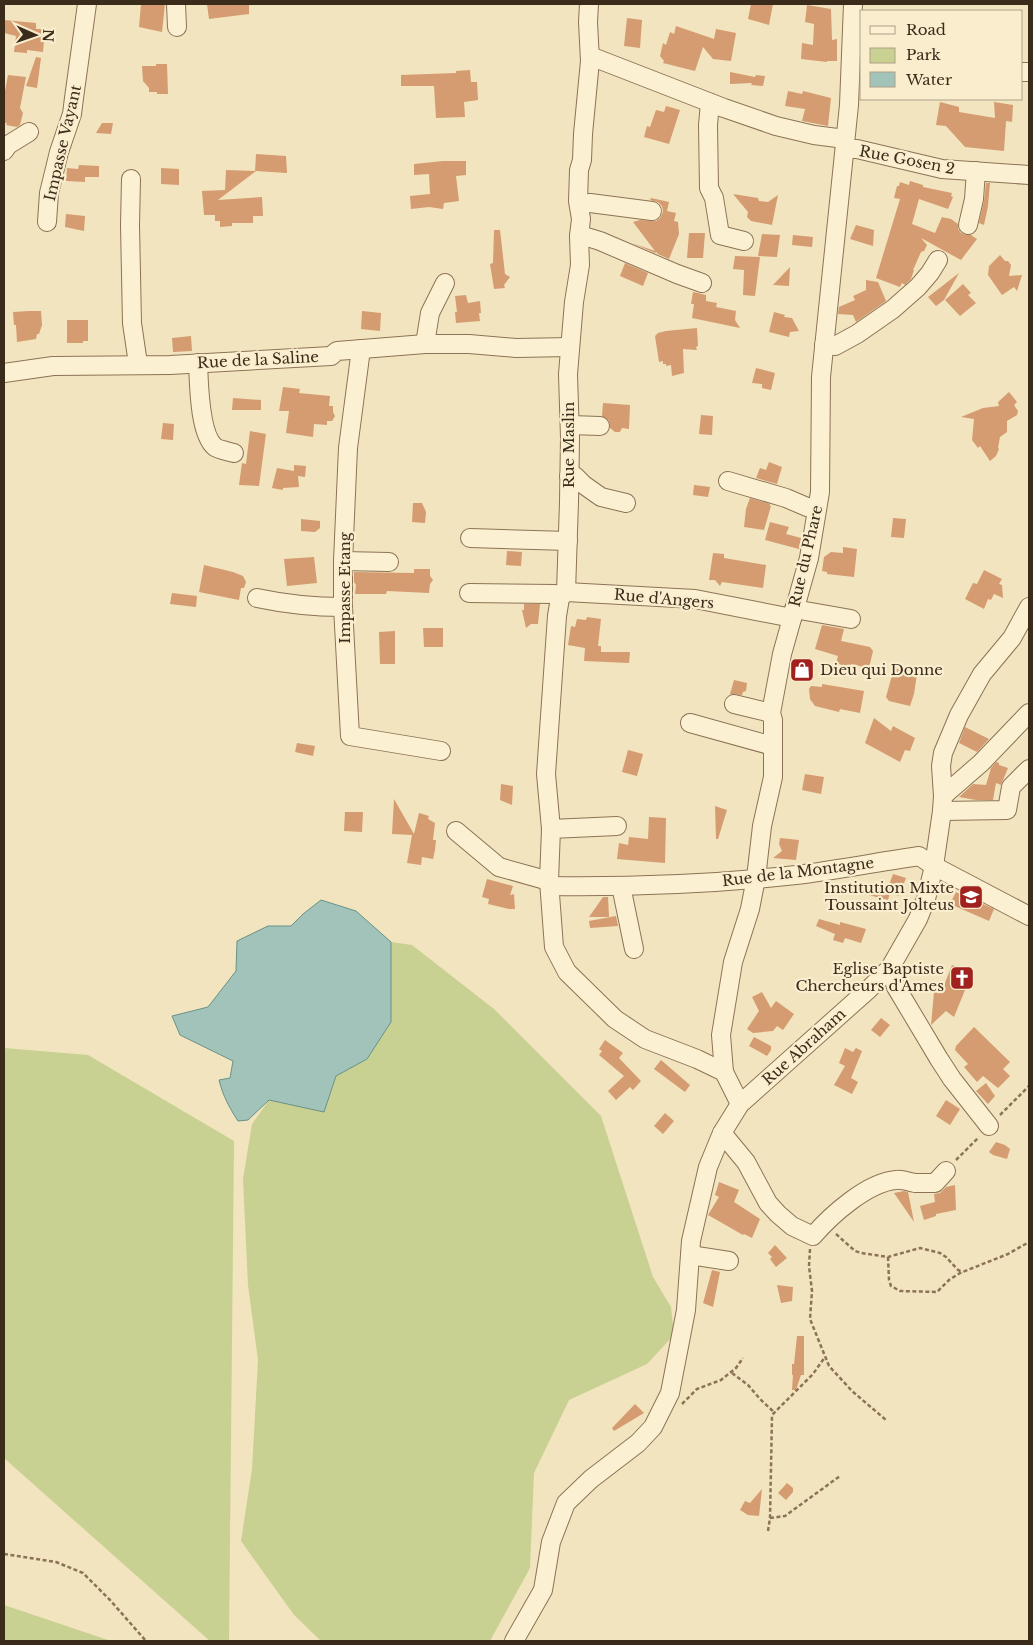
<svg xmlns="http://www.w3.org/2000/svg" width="1033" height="1645" viewBox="0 0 1033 1645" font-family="'Libre Baskerville',serif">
<rect width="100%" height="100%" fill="#f2e4be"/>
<g fill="#c8d191">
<polygon points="391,942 412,945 494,1009 601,1116 653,1277 671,1307 674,1335 647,1364 569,1400 534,1473 530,1568 490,1641 321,1641 294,1615 241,1541 252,1469 258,1360 248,1285 243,1179 252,1124 269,1100 324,1111 336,1076 367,1059 391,1022"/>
<polygon points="4,1048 88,1055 234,1141 229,1641 210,1641 4,1458"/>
<polygon points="4,1605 111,1641 4,1641"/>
</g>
<path fill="#a2c3ba" stroke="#689288" d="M321,900l35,11 35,31v80l-24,37 -31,17 -12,36 -55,-12 -21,20 -10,1c-9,-14 -15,-25 -19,-41l11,-2 3,-17 -53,-26 -8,-19 36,-9 28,-36 1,-30 31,-15h23l12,-12z"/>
<g fill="#d49c70">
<polygon points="141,4 165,4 162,32 139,27"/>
<polygon points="207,4 249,4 249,14 209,19"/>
<polygon points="751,4 773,4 769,25 748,19"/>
<polygon points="807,5 831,9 832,40 837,39 837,61 827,61 827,62 801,59 802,43 813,45 814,24 805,22"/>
<polygon points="627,18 642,20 640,48 624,46"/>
<polygon points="4,20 36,23 36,29 45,29 43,52 27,50 27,53 14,52 16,36 4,33"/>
<polygon points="676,26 714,39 716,29 736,33 731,61 713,59 703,47 695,71 663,63 664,61 660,56 663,43 666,45 670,32 674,34"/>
<polygon points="36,57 41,58 37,88 26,86"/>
<polygon points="156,64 167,64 168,94 157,94 157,92 149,92 149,88 143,81 142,66 156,66"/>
<polygon points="470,70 471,82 477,82 478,100 464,102 465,117 436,118 434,86 401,86 401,75 456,73 456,71"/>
<polygon points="730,72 755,77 756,75 765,76 763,86 751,85 752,83 730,84"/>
<polygon points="8,75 26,77 20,108 23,113 20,125 17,127 6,125 7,123 4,123 4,96"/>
<polygon points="788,91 802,94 803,91 831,98 828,126 802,121 805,109 785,106"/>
<polygon points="940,102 959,107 959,112 995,118 994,102 1013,105 1012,122 1006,121 1004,151 965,147 946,126 936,125"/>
<polygon points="666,106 680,110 669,144 644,137 647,126 650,127 656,110 664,112"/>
<polygon points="102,123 113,123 111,134 96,133"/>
<polygon points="256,154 286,156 287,173 256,171 218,200 262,197 263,216 253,216 253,223 232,223 232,226 220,227 220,221 215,221 215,215 204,215 202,191 225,190 226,170 255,171"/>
<polygon points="443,161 466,161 466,175 456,176 459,201 444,203 443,209 429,207 411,209 410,196 430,194 429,174 414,175 414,164"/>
<polygon points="79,165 99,166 99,177 85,177 85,182 66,181 67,168 78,169"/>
<polygon points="161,168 179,169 179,185 161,184"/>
<polygon points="910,181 923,185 923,187 952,193 951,196 953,197 948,209 919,199 912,224 935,233 942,217 951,219 958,224 958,229 961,233 966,235 971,235 977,239 961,260 921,238 927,245 924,251 921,252 913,270 914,270 911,279 905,285 902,283 900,287 876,278 900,199 894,198 897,186 899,186 900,182 909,185"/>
<polygon points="986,183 990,183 988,206 984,225 979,223 984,201"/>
<polygon points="733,194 758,198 759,201 768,202 778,195 772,225 751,221 747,217 748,212"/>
<polygon points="651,198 669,202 667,211 676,213 674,221 678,222 679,234 669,259 658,254 656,252 655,253 632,243 655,251 633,222 640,220 656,221 660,218 663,212 662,206 658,202 650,200"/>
<polygon points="66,214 85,216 84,231 65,227"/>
<polygon points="856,225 874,230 873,246 850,239"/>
<polygon points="494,230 500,230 505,274 510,277 504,285 505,288 494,289 490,264 493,263"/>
<polygon points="689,233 705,233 703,258 687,258"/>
<polygon points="762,234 780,235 777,257 758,256"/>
<polygon points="793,235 813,237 812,247 792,245"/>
<polygon points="1000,255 1005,261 1008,261 1011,265 1009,276 1022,275 1017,291 1014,287 1002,295 988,275 989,266"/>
<polygon points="735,256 760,257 755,296 743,295 744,270 733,269"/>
<polygon points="625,263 648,273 643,286 620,276"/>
<polygon points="790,267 789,286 773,285"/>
<polygon points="959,273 944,300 936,306 928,297"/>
<polygon points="866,280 878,282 886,301 856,322 853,315 838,314 839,307 855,300 853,296 866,290"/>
<polygon points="963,284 971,293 968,295 976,303 960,316 945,300"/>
<polygon points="693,292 706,295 706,301 717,303 716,307 736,311 735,320 740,328 692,318 694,304 691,304"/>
<polygon points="466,295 468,303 480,301 481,313 479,313 480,321 456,323 455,312 457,312 455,296"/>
<polygon points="29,311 41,311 42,325 39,334 37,334 36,339 17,342 16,325 14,325 13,312"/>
<polygon points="362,311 381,313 380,331 361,329"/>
<polygon points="774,312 785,315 784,317 792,318 799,331 790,332 789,337 769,332"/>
<polygon points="67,320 88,320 88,341 83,341 83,343 67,343"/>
<polygon points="697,328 698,346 696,347 697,350 683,349 684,373 672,376 671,365 666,366 666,364 663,364 663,361 659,362 655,336 658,333 666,331"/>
<polygon points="191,336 192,351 173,352 172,338"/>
<polygon points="756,368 775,373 771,390 762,388 762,384 752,383"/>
<polygon points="283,387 300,389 299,393 330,396 329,406 333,406 333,412 335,416 332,421 327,421 327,425 314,424 313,437 286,433 289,411 279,411"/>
<polygon points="1009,392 1017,402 1014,405 1018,411 1017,415 1007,421 1007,432 1000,437 998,448 999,449 996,456 990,461 980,446 978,448 972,440 974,419 961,417 983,408 999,406 998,402"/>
<polygon points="233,398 261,400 261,410 232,410"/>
<polygon points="603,403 630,405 629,429 622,428 620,432 615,432 610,428 609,421 602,416"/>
<polygon points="701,415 713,416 712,435 699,434"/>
<polygon points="163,423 174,424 173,440 161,439"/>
<polygon points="250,431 266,434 259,486 239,485 242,463 246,464"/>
<polygon points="769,462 782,467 777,484 756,478 760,468 766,470"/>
<polygon points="294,465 306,466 305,477 298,476 299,487 283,488 283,490 272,488 277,468 294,471"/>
<polygon points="694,485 710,487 708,497 693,495"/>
<polygon points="750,498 770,504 770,506 771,506 764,530 744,527 746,509"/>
<polygon points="413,503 422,503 426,512 425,523 412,522"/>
<polygon points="893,518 906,519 904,538 891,537"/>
<polygon points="301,519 320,521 320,528 315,532 301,531"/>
<polygon points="770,522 789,527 786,534 801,538 799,549 765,540"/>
<polygon points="843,547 857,549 854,577 827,574 827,572 822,571 824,557 831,552 843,553"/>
<polygon points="507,551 522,552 521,566 506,565"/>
<polygon points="713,553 724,554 724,558 766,565 763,588 722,582 720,586 715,580 709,580"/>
<polygon points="314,557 317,583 287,586 284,559"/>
<polygon points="204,565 233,572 243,576 246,582 244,588 241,588 239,600 199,592"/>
<polygon points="414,569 430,569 430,576 433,580 430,584 429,593 387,591 386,594 355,594 356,585 354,582 354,572 414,573"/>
<polygon points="984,570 1002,579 999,584 1002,585 1003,598 994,594 991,600 988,599 984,609 965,599 973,583 977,584"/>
<polygon points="172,593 197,596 196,607 170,604"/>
<polygon points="524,604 540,604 538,624 531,624 526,628 522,610 524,610"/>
<polygon points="587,617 601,619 598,646 601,646 601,652 630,652 629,663 584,661 585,648 568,645 571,626 575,627 577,619 586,620"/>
<polygon points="822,625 844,629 841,641 870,647 873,651 869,668 851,664 851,668 836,663 838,656 815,649"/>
<polygon points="423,628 443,628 443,647 424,647"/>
<polygon points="395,631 395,664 380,664 379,632"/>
<polygon points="894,668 917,674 914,694 910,706 889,701 886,697"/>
<polygon points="734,680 747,683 746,691 743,692 742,695 730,694"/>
<polygon points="822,684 864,691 860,713 840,709 839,712 815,706 810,699 809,689 811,686 822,687"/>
<polygon points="874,718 891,731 893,726 915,738 910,751 905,750 900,762 865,743"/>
<polygon points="965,727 989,739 977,752 959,743"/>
<polygon points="297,743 315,746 313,756 295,752"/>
<polygon points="628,750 643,754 637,776 622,772"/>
<polygon points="996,762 999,763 999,765 1008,768 1001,785 996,783 993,800 976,800 959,797 973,784 986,785 991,768"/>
<polygon points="805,774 824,777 821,794 802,790"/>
<polygon points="501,784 513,786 512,805 500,800"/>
<polygon points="394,799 414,834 419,813 429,816 428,819 435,823 433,840 436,840 435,850 433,859 422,857 421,865 407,863 412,835 392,834"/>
<polygon points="715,806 727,810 718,839 716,839"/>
<polygon points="345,812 363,812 362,832 344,831"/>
<polygon points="649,817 666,818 665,863 617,859 619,843 628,845 629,837 648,839"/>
<polygon points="780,838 799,840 796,860 773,858 782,851 779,844"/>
<polygon points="893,874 906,878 899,896 890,893 888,900 849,890 850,884 888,888"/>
<polygon points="487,879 513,886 510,895 514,894 515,909 509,909 488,904 489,899 482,897"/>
<polygon points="956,892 994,909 989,921 950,904"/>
<polygon points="603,897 608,897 609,917 589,917"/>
<polygon points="616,916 618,926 590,928 589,921"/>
<polygon points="819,919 840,925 840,922 866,929 861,943 845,938 843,943 833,940 835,934 816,926"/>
<polygon points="952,965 972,973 954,1017 946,1011 931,1025 934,992 941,993"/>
<polygon points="762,992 771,1008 776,1001 794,1014 783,1030 777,1026 773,1031 753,1033 747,1029 759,1011 752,997"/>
<polygon points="881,1018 890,1025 880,1037 871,1030"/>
<polygon points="974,1027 1010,1062 1003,1069 1010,1076 998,1088 983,1076 977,1082 964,1067 968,1064 955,1050 956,1046"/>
<polygon points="754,1037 771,1046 771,1050 767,1056 749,1046"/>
<polygon points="605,1040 623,1053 619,1058 641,1081 633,1090 630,1087 616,1100 608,1091 624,1076 599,1055 602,1051 599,1049"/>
<polygon points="845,1048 853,1052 856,1048 862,1051 851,1078 858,1082 852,1094 834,1085 845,1066 839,1063"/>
<polygon points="661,1060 690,1085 685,1092 654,1069"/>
<polygon points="986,1083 995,1096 988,1104 976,1091"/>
<polygon points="946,1100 960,1109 950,1125 936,1116"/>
<polygon points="665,1113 674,1121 663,1134 654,1126"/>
<polygon points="996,1142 1005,1145 1010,1149 1007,1159 993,1155 989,1152"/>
<polygon points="719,1182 739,1190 734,1202 760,1219 752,1238 744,1234 743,1235 708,1215 719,1197 715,1195"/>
<polygon points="955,1185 956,1210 936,1214 936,1216 924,1220 920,1206 935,1202 934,1194 940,1193 946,1187"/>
<polygon points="904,1191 908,1192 914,1222 894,1193"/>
<polygon points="775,1245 787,1258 776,1267 770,1259 772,1257 768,1253"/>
<polygon points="712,1270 720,1272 713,1307 703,1303"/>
<polygon points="777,1285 793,1287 792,1301 781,1303"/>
<polygon points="797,1336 804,1336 804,1375 801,1375 796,1390 792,1390 793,1375 792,1375 792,1364 794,1364"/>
<polygon points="635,1404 644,1413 614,1431 612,1428"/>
<polygon points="787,1483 793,1488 793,1492 786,1500 778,1493"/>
<polygon points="762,1489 759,1516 748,1515 740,1510 745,1501 750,1503"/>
</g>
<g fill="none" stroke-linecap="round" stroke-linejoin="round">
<defs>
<g id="minor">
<polyline points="176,4 177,27"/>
<polyline points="589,4 588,22 590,61 583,134 582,160 579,170 578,201 581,219 579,236 580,265 574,302 568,374 570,438 569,502 566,592 560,598 557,616 546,774 551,829 549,881 554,947 567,972 615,1019 645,1039 697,1059 724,1072 740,1104"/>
<polyline points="590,56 724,108 776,126 814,135 845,139"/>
<polyline points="1022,72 1029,72"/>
<polyline points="710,103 708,125 709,188 714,198 720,235 744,241"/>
<polyline points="845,149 857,149 942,169 1029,175"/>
<polyline points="4,151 8,145 29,132"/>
<polyline points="131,179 130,225 132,323 138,364"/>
<polyline points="579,204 590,203 652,211"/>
<polyline points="47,222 49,193 59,152 72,114 74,98 87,4"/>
<polyline points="968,225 974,199 976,171"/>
<polyline points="579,236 587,237 600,241 677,274 702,283"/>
<polyline points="425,344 430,313 445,283"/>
<polyline points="824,345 835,346 857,334 893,309 918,287 930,273 938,260"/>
<polyline points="361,349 348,448 343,561 343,607 350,736 441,751"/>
<path d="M198,363c1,20 1,71 17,84 4,3 13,4 19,6"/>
<polyline points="4,373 53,366 170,365 331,356 337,351 425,344 469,344 516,348 570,347"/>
<polyline points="570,425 600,426"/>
<polyline points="569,476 575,476 584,485 601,497 626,503"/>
<polyline points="728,481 786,498 807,507 817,508"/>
<polyline points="470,538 568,541"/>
<polyline points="343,561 389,562"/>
<polyline points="566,592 695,599 792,618"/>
<polyline points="469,593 555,594 560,598"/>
<path d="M257,598c28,6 58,9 86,9"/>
<polyline points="794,609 851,619"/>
<polyline points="734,704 771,713"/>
<polyline points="690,723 773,746"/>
<polyline points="943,796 981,763 1029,713"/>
<polyline points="942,811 1007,810 1011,787 1029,769"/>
<polyline points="551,829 617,826"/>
<polyline points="456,831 499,867 549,881"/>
<path d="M550,886c82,1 164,-2 246,-11 41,-5 82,-13 123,-19l15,10 95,50"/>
<polyline points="621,886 634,949"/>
<polyline points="890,968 896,987 939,1059 952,1079 989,1126"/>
<polyline points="724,1072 721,1035 733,962 750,909 756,878 762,826 773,777 773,720 771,713 782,654 809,558 820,492 821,377 849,105 853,4"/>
<path d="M722,1133l24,29 22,41 10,11 14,12 21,10c18,-21 55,-54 83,-56 6,-1 13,2 19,3 6,0 13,0 20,0l11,-12"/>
<polyline points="690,1255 729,1261"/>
<polyline points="514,1641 543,1590 551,1542 566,1503 591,1479 638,1443 653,1427 670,1393 686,1310 691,1241 708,1167 722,1133 740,1104 869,989 890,968 918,919 926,899 934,866 942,811 943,796 941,766 943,753 959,715 982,674 1012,638 1029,607"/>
</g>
</defs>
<use href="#minor" stroke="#8c7355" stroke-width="20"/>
<g stroke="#8c7355" stroke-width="2.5" stroke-dasharray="4 2.5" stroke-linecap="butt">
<polyline points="1000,1115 1029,1086"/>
<polyline points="956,1160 979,1137"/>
<polyline points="836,1234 855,1251 861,1253 888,1257 920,1248 940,1253 946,1257 958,1270 963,1272"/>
<polyline points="810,1249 809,1266 812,1291 810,1319 829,1366 852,1391 886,1420"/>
<polyline points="888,1257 889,1280 891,1286 900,1291 937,1292 949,1280 960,1273 1008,1254 1029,1242"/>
<polyline points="732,1373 748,1385 760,1399 775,1413"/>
<polyline points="682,1404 697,1389 721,1380 736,1368 743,1358"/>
<polyline points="770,1518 785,1516 840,1476"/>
<polyline points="768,1531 770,1518 772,1415 813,1374 825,1357"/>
<polyline points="4,1554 56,1562 83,1573 110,1600 146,1641"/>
</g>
<use href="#minor" stroke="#fcf0d2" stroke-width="18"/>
</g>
<defs>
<symbol id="shop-square" viewBox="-11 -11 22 22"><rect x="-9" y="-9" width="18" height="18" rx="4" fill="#a1211f" stroke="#f9edce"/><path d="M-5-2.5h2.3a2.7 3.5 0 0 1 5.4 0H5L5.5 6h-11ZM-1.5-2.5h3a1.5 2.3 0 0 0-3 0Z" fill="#fff"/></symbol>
<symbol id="school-square" viewBox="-11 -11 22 22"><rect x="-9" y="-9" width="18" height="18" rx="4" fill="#a1211f" stroke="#f9edce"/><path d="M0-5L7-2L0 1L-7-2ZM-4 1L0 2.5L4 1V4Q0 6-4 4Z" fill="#fff"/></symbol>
<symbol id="church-square" viewBox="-11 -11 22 22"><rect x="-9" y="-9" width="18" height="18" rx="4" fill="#a1211f" stroke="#f9edce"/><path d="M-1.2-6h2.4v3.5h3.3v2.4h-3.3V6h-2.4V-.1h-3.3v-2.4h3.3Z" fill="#fff"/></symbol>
</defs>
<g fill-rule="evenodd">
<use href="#shop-square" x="788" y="656" width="28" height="28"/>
<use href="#school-square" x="957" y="883" width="28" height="28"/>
<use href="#church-square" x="948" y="964" width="28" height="28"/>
</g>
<g text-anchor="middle" stroke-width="4.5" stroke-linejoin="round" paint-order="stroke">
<g font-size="15" fill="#3a2b1b" stroke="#f9edce">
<text transform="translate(63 143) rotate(-77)" y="5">Impasse Vayant</text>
<text transform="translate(907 160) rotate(11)" y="5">Rue Gosen 2</text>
<text transform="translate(258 360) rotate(-3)" y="5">Rue de la Saline</text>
<text transform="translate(569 445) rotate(-90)" y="5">Rue Maslin</text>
<text transform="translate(806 556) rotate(-77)" y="5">Rue du Phare</text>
<text transform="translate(345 588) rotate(-90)" y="5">Impasse Etang</text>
<text transform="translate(664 599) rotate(5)" y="5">Rue d'Angers</text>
<text transform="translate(798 872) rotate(-7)" y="5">Rue de la Montagne</text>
<text transform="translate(804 1047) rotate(-42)" y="5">Rue Abraham</text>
</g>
<g font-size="15" fill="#3a2b1b" stroke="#f9edce" text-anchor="end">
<text x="820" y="675" text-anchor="start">Dieu qui Donne</text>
<text x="954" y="893">Institution Mixte<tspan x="954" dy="17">Toussaint Jolteus</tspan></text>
<text x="944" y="974">Eglise Baptiste<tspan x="944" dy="17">Chercheurs d'Ames</tspan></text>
</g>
</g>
<rect width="1033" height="1645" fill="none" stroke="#3a2b1b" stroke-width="10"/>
<rect x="860" y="10" width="162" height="90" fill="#f9edce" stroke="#ad9f86"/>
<rect x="870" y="26" width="25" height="8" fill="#fcf0d2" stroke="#ad9f86"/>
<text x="906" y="35" font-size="15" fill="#3a2b1b">Road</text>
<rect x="870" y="48" width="25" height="15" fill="#c8d191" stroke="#ad9f86"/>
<text x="906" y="60" font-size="15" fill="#3a2b1b">Park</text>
<rect x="870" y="72" width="25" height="15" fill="#a2c3ba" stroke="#ad9f86"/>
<text x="906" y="85" font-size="15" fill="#3a2b1b">Water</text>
<g transform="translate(35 35) rotate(92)" stroke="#f9edce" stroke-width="4" paint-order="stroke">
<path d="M0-4L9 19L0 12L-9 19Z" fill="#3a2b1b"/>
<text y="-8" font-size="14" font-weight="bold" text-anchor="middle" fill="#3a2b1b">N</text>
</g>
</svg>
